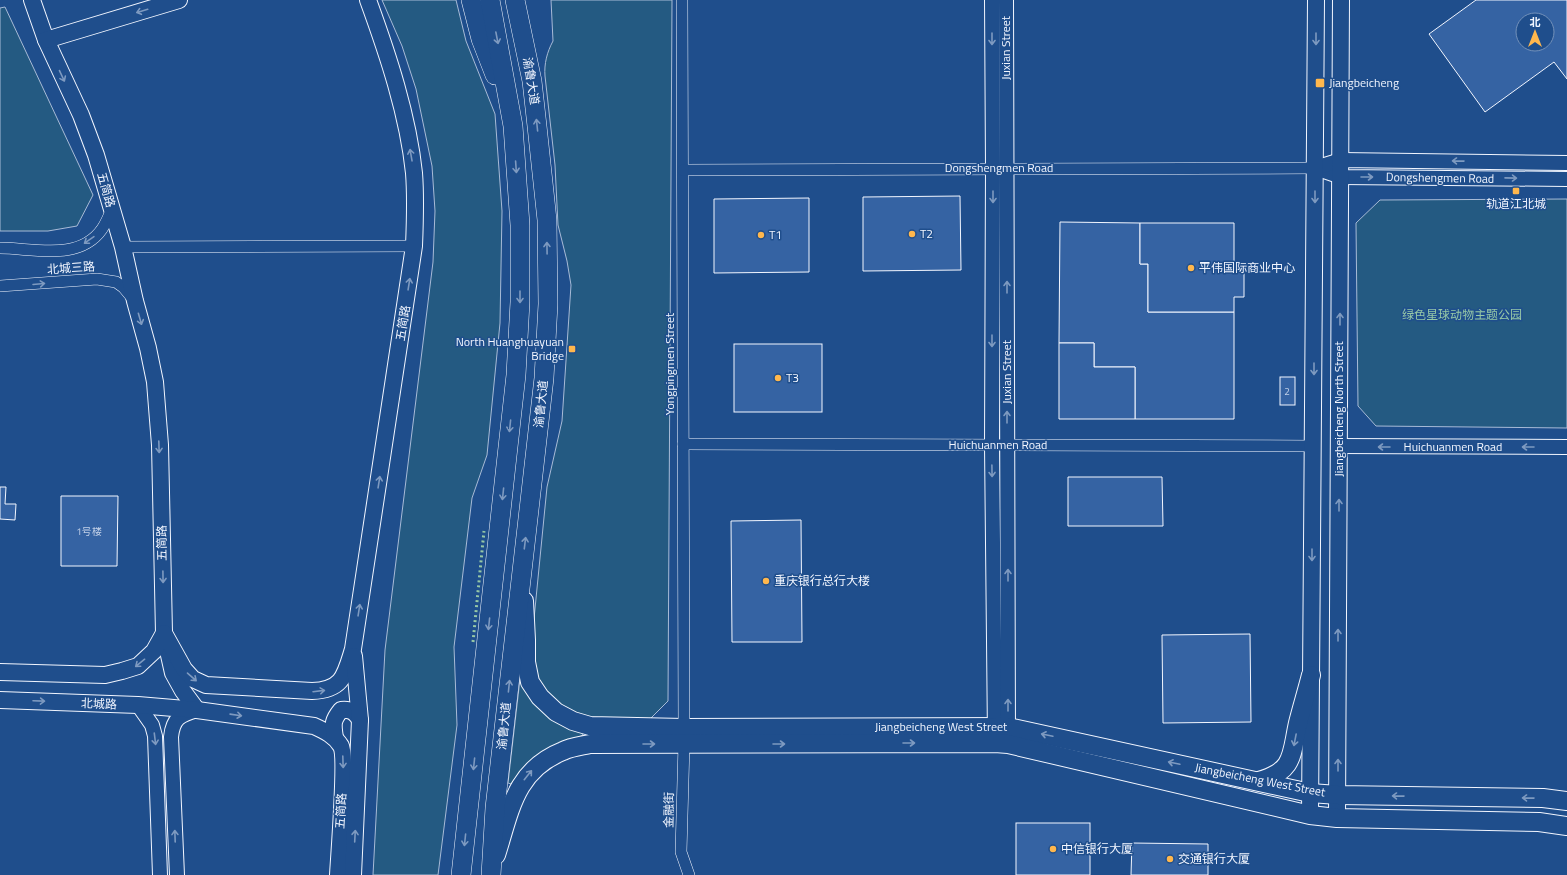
<svg xmlns="http://www.w3.org/2000/svg" width="1567" height="875" viewBox="0 0 1567 875" font-family="'Titillium Web','Noto Sans SC',sans-serif">
<rect width="100%" height="100%" fill="#1f4e8c"/>
<g fill="#245a82" stroke="#a8bbd7">
<polygon points="382,0 456,0 466,41 495,114 502,211 500,323 487,455 472,498 454,647 457,725 438,875 373,875 385,650 433,262 435,211 432,166 416,89 402,46"/>
<path d="M551,0h121l-4,701 -19,19 -60,-3 -21,-6 -27,-24 -7,-20 -1,-38 14,-142 15,-66 9,-136 -4,-24 -9,-36 -3,-60 -10,-89c-1,-12 2,-24 8,-35z"/>
<polygon points="5,7 93,195 77,226 48,231 0,231 0,8"/>
<polygon points="1567,199 1567,428 1376,426 1358,406 1356,223 1380,200"/>
<polygon points="520,679 582,733 583,735 530,762 522,769 511,784 508,783"/>
</g>
<g fill="#3563a3" stroke="#f2f6ff" fill-rule="evenodd">
<path d="M1476,0h91v79l-13,-17 -69,50 -56,-78zM1523,20h24v24h-24z"/>
<polygon points="960,196 961,270 863,271 863,197"/>
<polygon points="809,198 809,272 714,273 714,199"/>
<polygon points="1060,222 1140,223 1140,264 1148,264 1148,312 1234,312 1234,419 1135,419 1135,367 1094,367 1094,343 1059,343"/>
<polygon points="1140,223 1234,223 1234,271 1244,271 1244,297 1234,297 1234,312 1148,312 1148,264 1140,264"/>
<polygon points="1059,343 1094,343 1094,367 1135,367 1135,419 1059,419"/>
<rect x="734" y="344" width="88" height="68"/>
<rect x="1280" y="377" width="15" height="28"/>
<polygon points="1068,477 1162,477 1163,526 1068,526"/>
<polygon points="0,487 6,487 5,504 16,504 15,520 0,519"/>
<polygon points="61,496 118,496 117,566 61,566"/>
<polygon points="801,520 802,642 732,642 731,521"/>
<polygon points="1250,634 1251,722 1163,723 1162,635"/>
<rect x="1016" y="823" width="74" height="52"/>
<polygon points="1132,843 1208,844 1208,875 1131,875"/>
</g>
<g fill="none" stroke-linecap="round" stroke-linejoin="round">
<defs>
<g id="minor">
<polyline points="682,0 684,728"/>
<polyline points="683,170 1315,168"/>
<polyline points="123,247 414,246"/>
<path d="M0,248c33,0 79,14 102,-19 4,-6 7,-13 10,-20"/>
<polyline points="0,286 97,279 116,282 123,287 133,299"/>
<polyline points="683,444 1313,446"/>
<polyline points="684,744 681,852 689,875"/>
</g>
<g id="tertiary">
<polyline points="992,0 993,168 992,445 995,738"/>
<polyline points="1006,0 1008,736"/>
<polyline points="1315,168 1341,177 1567,179"/>
<polyline points="1315,168 1341,160 1567,163"/>
<polyline points="1339,446 1567,447"/>
<polyline points="138,705 152,725 155,736 160,875"/>
<path d="M177,875l-6,-138c2,-19 9,-22 26,-27"/>
</g>
<g id="secondary">
<polyline points="32,0 46,40 81,115 96,155 123,247 135,301 148,348 155,382 160,445 164,633 173,673 183,691 197,710"/>
<polyline points="46,40 179,0"/>
<path d="M0,672l105,3 17,-4 16,-5 16,-15 10,-18 20,36 9,10 13,6 106,6c31,-1 33,-16 41,-42l61,-403c1,-24 2,-48 0,-73 -6,-58 -26,-118 -46,-173"/>
<path d="M0,700l138,5 59,5 117,16c11,5 21,10 27,20 6,11 -2,110 -3,129"/>
<path d="M335,738c-2,-14 -3,-17 6,-28 10,-1 14,2 19,10"/>
<polyline points="1310,815 1316,0"/>
<polyline points="1337,818 1341,0"/>
<polyline points="353,875 360,720 354,656"/>
</g>
<g id="primary">
<polyline points="524,601 526,640 526,662 530,682 540,697 556,712 573,721 590,726 684,728 1008,727 1310,793 1338,795 1543,798 1567,801"/>
<path d="M1259,781c36,-10 32,-27 39,-58 4,-16 9,-32 13,-48"/>
<path d="M496,855c14,-44 19,-85 67,-104 8,-4 18,-5 27,-7l405,-1 13,1 302,71 27,3 202,4 28,4"/>
</g>
<g id="trunk">
<polyline points="471,0 481,39 495,75"/>
<polyline points="461,875 507,456 516,375 520,302 520,225 513,126 490,0"/>
<polyline points="491,875 495,808 544,378 548,304 547,220 537,126 532,81 515,0"/>
</g>
</defs>
<use href="#minor" stroke="#f2f6ff" stroke-width="12"/>
<use href="#tertiary" stroke="#f2f6ff" stroke-width="16"/>
<use href="#secondary" stroke="#f2f6ff" stroke-width="18"/>
<use href="#primary" stroke="#f2f6ff" stroke-width="20"/>
<use href="#trunk" stroke="#f2f6ff" stroke-width="20"/>
<use href="#minor" stroke="#1f4e8c" stroke-width="11"/>
<use href="#tertiary" stroke="#1f4e8c" stroke-width="14"/>
<use href="#secondary" stroke="#1f4e8c" stroke-width="16"/>
<use href="#primary" stroke="#1f4e8c" stroke-width="18"/>
<use href="#trunk" stroke="#1f4e8c" stroke-width="19"/>
<polyline stroke="#97c8a6" stroke-width="3" stroke-dasharray="2 3" stroke-linecap="butt" points="473,642 484,531"/>
</g>
<defs><path id="oneway-shaft" d="M-6 0H5M1.5-3L5.5 0L1.5 3" fill="none" stroke-width="1.6" stroke-linecap="round" stroke-linejoin="round"/></defs>
<g stroke="#7e9ac0">
<use href="#oneway-shaft" transform="translate(142 11) rotate(163)"/>
<use href="#oneway-shaft" transform="translate(497 38) rotate(79)"/>
<use href="#oneway-shaft" transform="translate(992 39) rotate(90)"/>
<use href="#oneway-shaft" transform="translate(1316 39) rotate(90)"/>
<use href="#oneway-shaft" transform="translate(62 76) rotate(65)"/>
<use href="#oneway-shaft" transform="translate(537 125) rotate(-96)"/>
<use href="#oneway-shaft" transform="translate(411 155) rotate(-100)"/>
<use href="#oneway-shaft" transform="translate(1458 161) rotate(-179)"/>
<use href="#oneway-shaft" transform="translate(516 167) rotate(86)"/>
<use href="#oneway-shaft" transform="translate(1367 177)"/>
<use href="#oneway-shaft" transform="translate(1511 178) rotate(1)"/>
<use href="#oneway-shaft" transform="translate(993 197) rotate(90)"/>
<use href="#oneway-shaft" transform="translate(1315 197) rotate(90)"/>
<use href="#oneway-shaft" transform="translate(89 240) rotate(145)"/>
<use href="#oneway-shaft" transform="translate(547 248) rotate(-91)"/>
<use href="#oneway-shaft" transform="translate(39 284) rotate(-5)"/>
<use href="#oneway-shaft" transform="translate(409 284) rotate(-81)"/>
<use href="#oneway-shaft" transform="translate(1007 287) rotate(-90)"/>
<use href="#oneway-shaft" transform="translate(520 297) rotate(90)"/>
<use href="#oneway-shaft" transform="translate(140 319) rotate(74)"/>
<use href="#oneway-shaft" transform="translate(1340 319) rotate(-90)"/>
<use href="#oneway-shaft" transform="translate(992 341) rotate(90)"/>
<use href="#oneway-shaft" transform="translate(1314 369) rotate(90)"/>
<use href="#oneway-shaft" transform="translate(1007 417) rotate(-90)"/>
<use href="#oneway-shaft" transform="translate(510 426) rotate(96)"/>
<use href="#oneway-shaft" transform="translate(159 447) rotate(88)"/>
<use href="#oneway-shaft" transform="translate(1384 447) rotate(-180)"/>
<use href="#oneway-shaft" transform="translate(1528 447) rotate(-180)"/>
<use href="#oneway-shaft" transform="translate(992 471) rotate(89)"/>
<use href="#oneway-shaft" transform="translate(379 482) rotate(-81)"/>
<use href="#oneway-shaft" transform="translate(503 494) rotate(96)"/>
<use href="#oneway-shaft" transform="translate(1339 505) rotate(-90)"/>
<use href="#oneway-shaft" transform="translate(525 543) rotate(-83)"/>
<use href="#oneway-shaft" transform="translate(1312 555) rotate(90)"/>
<use href="#oneway-shaft" transform="translate(1008 575) rotate(-90)"/>
<use href="#oneway-shaft" transform="translate(163 577) rotate(89)"/>
<use href="#oneway-shaft" transform="translate(359 610) rotate(-81)"/>
<use href="#oneway-shaft" transform="translate(489 624) rotate(96)"/>
<use href="#oneway-shaft" transform="translate(1338 635) rotate(-90)"/>
<use href="#oneway-shaft" transform="translate(140 663) rotate(141)"/>
<use href="#oneway-shaft" transform="translate(192 677) rotate(41)"/>
<use href="#oneway-shaft" transform="translate(509 686) rotate(-84)"/>
<use href="#oneway-shaft" transform="translate(319 691) rotate(-7)"/>
<use href="#oneway-shaft" transform="translate(39 701) rotate(2)"/>
<use href="#oneway-shaft" transform="translate(1008 705) rotate(-90)"/>
<use href="#oneway-shaft" transform="translate(236 715) rotate(8)"/>
<use href="#oneway-shaft" transform="translate(1047 735) rotate(-168)"/>
<use href="#oneway-shaft" transform="translate(155 739) rotate(83)"/>
<use href="#oneway-shaft" transform="translate(1295 740) rotate(101)"/>
<use href="#oneway-shaft" transform="translate(909 743)"/>
<use href="#oneway-shaft" transform="translate(649 744)"/>
<use href="#oneway-shaft" transform="translate(779 744)"/>
<use href="#oneway-shaft" transform="translate(343 762) rotate(88)"/>
<use href="#oneway-shaft" transform="translate(1174 763) rotate(-168)"/>
<use href="#oneway-shaft" transform="translate(474 764) rotate(96)"/>
<use href="#oneway-shaft" transform="translate(1338 765) rotate(-90)"/>
<use href="#oneway-shaft" transform="translate(528 775) rotate(-51)"/>
<use href="#oneway-shaft" transform="translate(1398 796) rotate(-179)"/>
<use href="#oneway-shaft" transform="translate(1528 798) rotate(-179)"/>
<use href="#oneway-shaft" transform="translate(175 836) rotate(-92)"/>
<use href="#oneway-shaft" transform="translate(355 836) rotate(-87)"/>
<use href="#oneway-shaft" transform="translate(465 840) rotate(96)"/>
</g>
<g fill="#ffb74d" stroke="#1f4e8c" stroke-width="1.5">
<rect x="1315" y="78" width="10" height="10" rx="2"/>
<rect x="1512" y="187" width="8" height="8" rx="2"/>
<circle cx="912" cy="234" r="4"/>
<circle cx="761" cy="235" r="4"/>
<circle cx="1191" cy="268" r="4"/>
<rect x="568" y="345" width="8" height="8" rx="2"/>
<circle cx="778" cy="378" r="4"/>
<circle cx="766" cy="581" r="4"/>
<circle cx="1053" cy="849" r="4"/>
<circle cx="1170" cy="859" r="4"/>
</g>
<g text-anchor="middle" stroke-width="3" stroke-linejoin="round" paint-order="stroke">
<g font-size="10" fill="#c3d1e8">
<text x="1287" y="395">2</text>
<text x="89" y="535">1号楼</text>
</g>
<g font-size="12" fill="#f2f6ff" stroke="#1f4e8c">
<text transform="translate(1006 48) rotate(-90)" y="4">Juxian Street</text>
<text transform="translate(531 81) rotate(81)" y="4">渝鲁大道</text>
<text x="999" y="172">Dongshengmen Road</text>
<text transform="translate(1440 178) rotate(1)" y="4">Dongshengmen Road</text>
<text transform="translate(106 190) rotate(74)" y="4">五简路</text>
<text transform="translate(71 268) rotate(-4)" y="4">北城三路</text>
<text transform="translate(403 323) rotate(-81)" y="4">五简路</text>
<text transform="translate(670 364) rotate(-90)" y="4">Yongpingmen Street</text>
<text transform="translate(1007 372) rotate(-90)" y="4">Juxian Street</text>
<text transform="translate(541 404) rotate(-84)" y="4">渝鲁大道</text>
<text transform="translate(1339 409) rotate(-90)" y="4">Jiangbeicheng North Street</text>
<text x="998" y="449">Huichuanmen Road</text>
<text x="1453" y="451">Huichuanmen Road</text>
<text transform="translate(162 543) rotate(-91)" y="4">五简路</text>
<text transform="translate(99 704) rotate(2)" y="4">北城路</text>
<text transform="translate(504 726) rotate(-84)" y="4">渝鲁大道</text>
<text x="941" y="731">Jiangbeicheng West Street</text>
<text transform="translate(1260 780) rotate(11)" y="4">Jiangbeicheng West Street</text>
<text transform="translate(669 810) rotate(-89)" y="4">金融街</text>
<text transform="translate(341 811) rotate(-87)" y="4">五简路</text>
</g>
<g font-size="12" fill="#f2f6ff" stroke="#1f4e8c" text-anchor="start">
<text x="1329" y="87">Jiangbeicheng</text>
<text x="1516" y="208" text-anchor="middle">轨道江北城</text>
<text x="920" y="238">T2</text>
<text x="769" y="239">T1</text>
<text x="1199" y="272">平伟国际商业中心</text>
<text x="564" y="346" text-anchor="end">North Huanghuayuan<tspan x="564" dy="14">Bridge</tspan></text>
<text x="786" y="382">T3</text>
<text x="774" y="585">重庆银行总行大楼</text>
<text x="1061" y="853">中信银行大厦</text>
<text x="1178" y="863">交通银行大厦</text>
</g>
<g font-size="12" fill="#97c8a6" stroke="#1f4e8c">
<text x="1462" y="319">绿色星球动物主题公园</text>
</g>
</g>
<g transform="translate(1535 32)"><circle r="19" fill="#1f4e8c" stroke="#7391ba"/>
<path d="M0-3L7 15L0 10L-7 15Z" fill="#ffb74d"/>
<text y="-6" font-size="11" font-weight="bold" text-anchor="middle" fill="#f2f6ff">北</text>
</g>
</svg>
